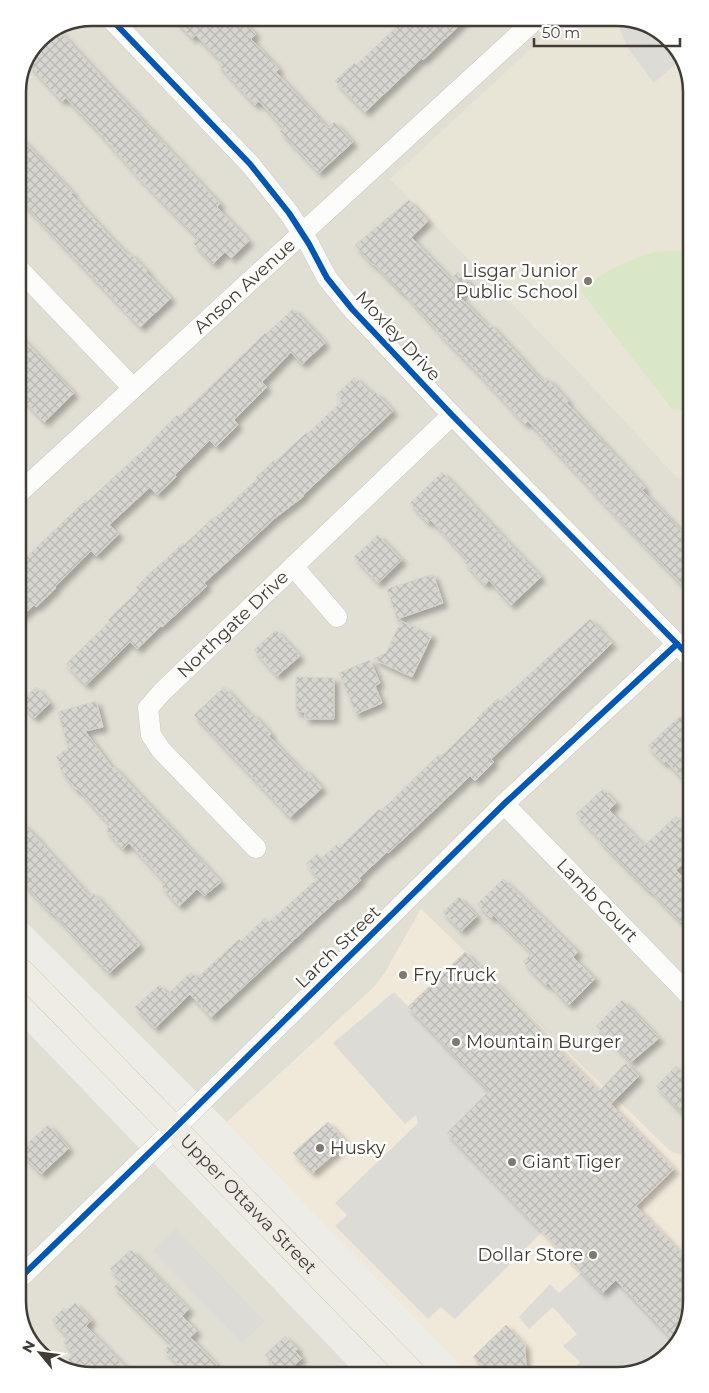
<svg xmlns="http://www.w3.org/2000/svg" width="709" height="1393" viewBox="0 0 709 1393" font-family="Montserrat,sans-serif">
<defs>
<pattern id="building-cross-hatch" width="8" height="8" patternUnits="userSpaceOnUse" patternTransform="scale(1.25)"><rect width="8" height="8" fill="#d7d5cf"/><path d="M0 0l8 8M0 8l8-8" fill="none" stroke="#bab8b2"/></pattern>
<filter id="shadow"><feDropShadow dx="4.5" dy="4.5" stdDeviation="2.5" flood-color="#0004"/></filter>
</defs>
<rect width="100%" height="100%" fill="#eeece6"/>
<g fill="#e1ded4">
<polygon points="92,18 622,18 662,33 686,64 691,1159 670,1151 421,909 386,971 374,987 227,1122 21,917 18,87 39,39"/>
<polygon points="22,1026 355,1373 87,1375 47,1360 23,1329"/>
</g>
<polygon fill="#f0e8d9" points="421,909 670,1151 691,1159 691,1301 679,1343 645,1370 467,1372 227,1123 374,987 386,971"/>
<polygon fill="#e8e4d6" points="564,18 622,18 662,33 686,64 688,469 678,479 590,384 390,179"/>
<polygon fill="#d9e7c7" points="659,251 687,251 687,402 683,410 672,409 580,290 608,271 641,256"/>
<g fill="#dddbd6">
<polygon points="615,18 622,18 655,30 679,61 654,83 628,48"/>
<polygon points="394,992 489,1091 543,1231 455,1319 441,1307 428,1319 335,1226 347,1215 335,1203 418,1123 416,1115 405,1124 333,1043"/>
<polygon points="176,1229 265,1321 242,1343 153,1251"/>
<polygon points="582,1272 602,1293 616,1280 677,1344 645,1370 573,1371 580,1362 563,1346 577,1334 553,1307 529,1329 519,1317 550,1284 559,1293"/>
</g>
<g fill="url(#building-cross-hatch)" stroke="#d6d3cc" filter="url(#shadow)">
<polygon points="173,18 240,18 256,34 251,39 279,69 276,72 328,128 334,122 353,142 319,173 280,131 283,127 259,101 255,105 218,64 221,61 196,35 192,38"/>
<polygon points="406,18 467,18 423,60 422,58 365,112 335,81 354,63 356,65"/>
<polygon points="59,31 220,204 217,207 249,241 231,258 225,252 213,264 193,243 198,238 141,180 99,132 66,98 62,101 28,64 40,39"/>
<polygon points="18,135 73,193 71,194 103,229 128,255 130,253 147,271 146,272 171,298 140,327 18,198"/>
<polygon points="409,200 428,221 411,237 451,279 458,272 471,285 459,296 488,326 490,324 543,382 547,378 568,401 566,402 645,488 642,490 688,538 688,591 617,517 528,421 525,424 482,377 436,330 437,330 402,291 401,292 374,264 373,265 355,245"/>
<polygon points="293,309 325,343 302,364 291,352 262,382 267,387 234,420 238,425 216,447 210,440 175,475 176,477 157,495 150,487 109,525 119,534 96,556 91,551 55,587 56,588 36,607 34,605 20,618 20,563 86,500 87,502 152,442 151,441 177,415 179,417 265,333 266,334"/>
<polygon points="19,335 74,393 44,422 19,395"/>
<polygon points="355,377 373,395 375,392 393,411 303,495 304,496 275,518 248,543 204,583 207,586 162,627 161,626 137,649 130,642 86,685 66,664 110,621 108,620 139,590 136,587 154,569 155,569 183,543 184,545 215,516 216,517 257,479 256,477 274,460 275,462 306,433 307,434 342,401 336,395"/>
<polygon points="442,472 541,577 511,605 489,580 485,585 464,562 467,559 431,520 428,523 410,503"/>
<polygon points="378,535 402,560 378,583 354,557"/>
<polygon points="433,574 443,603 397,619 387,589"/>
<polygon points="590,619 612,643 491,759 494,762 475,781 470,776 411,832 388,853 387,852 359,878 361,880 339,900 338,899 211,1017 190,994 155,1028 135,1007 159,985 168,994 191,972 197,978 239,939 241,941 265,918 269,922 318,878 306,864 317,854 321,859 336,845 339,848 379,809 381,811 439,754 441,756 479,720 477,718 498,698 500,701"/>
<polygon points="401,621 432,635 412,677 373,659 386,653"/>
<polygon points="276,630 300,656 277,676 254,650"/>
<polygon points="370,660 380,683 375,686 382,703 356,714 339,673"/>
<polygon points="296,677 334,678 334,719 305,719 305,712 296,711"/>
<polygon points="36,687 50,703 34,718 20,702"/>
<polygon points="224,687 250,715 252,713 271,734 269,736 302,771 305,769 322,788 290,817 194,715"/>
<polygon points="96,701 103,727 85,731 113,769 114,767 221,882 204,896 197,889 179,906 162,887 166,883 129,843 123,849 106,830 110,825 78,789 76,790 59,767 62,765 56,757 68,748 58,712"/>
<polygon points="680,716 689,726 689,785 666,761 664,763 648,746"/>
<polygon points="603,789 616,803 609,810 644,846 676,816 689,829 690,857 676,870 690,885 690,913 680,922 650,890 649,891 621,863 599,840 600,839 576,814"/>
<polygon points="21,822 35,836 89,896 93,893 140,945 109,973 52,912 51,913 21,881"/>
<polygon points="503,879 578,952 573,957 595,979 569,1005 548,983 546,985 523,962 532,953 493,915 491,918 477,904"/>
<polygon points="459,897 477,916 461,931 443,912"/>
<polygon points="465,952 599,1091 626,1063 639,1076 611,1104 674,1169 636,1206 691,1263 692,1301 679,1343 677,1344 616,1280 602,1293 447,1133 489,1091 408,1007"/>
<polygon points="622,1000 659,1038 631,1062 596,1026"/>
<polygon points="676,1066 690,1081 691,1122 656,1086"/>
<polygon points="328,1122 347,1143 312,1173 293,1153"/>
<polygon points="48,1125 69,1148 41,1174 22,1154 22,1148"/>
<polygon points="131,1250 189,1309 182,1316 197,1331 190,1337 217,1365 207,1374 187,1374 164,1350 171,1344 114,1287 121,1280 110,1269"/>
<polygon points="75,1303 91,1320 86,1326 133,1375 87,1375 81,1373 68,1359 74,1353 63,1342 69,1338 52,1320 64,1308 67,1310"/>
<polygon points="506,1325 525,1345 526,1371 487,1371 473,1357"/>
<polygon points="285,1336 298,1349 295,1351 302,1358 287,1373 260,1374 272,1362 265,1355"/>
</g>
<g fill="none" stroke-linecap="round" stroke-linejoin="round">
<defs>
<g id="minor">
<polyline points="110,18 250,164 289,213 309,244 327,278 352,309 452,415 689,656"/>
<polyline points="18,268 133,388"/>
<path id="s1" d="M19,493l518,-475"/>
<polyline points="293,566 337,617"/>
<path id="s2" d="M504,804l186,192"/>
<path id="s3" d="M256,848l-95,-98 -10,-15 -3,-27 14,-16 290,-277"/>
<polyline points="23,1275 174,1129 504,804 677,644"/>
</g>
<g id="major">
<path id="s4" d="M22,972l390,400"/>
</g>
</defs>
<use href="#minor" stroke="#cac8c2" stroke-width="21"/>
<use href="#major" stroke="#cfc8b4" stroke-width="26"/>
<use href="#minor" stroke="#fcfcfb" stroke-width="20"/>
<use href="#major" stroke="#efece3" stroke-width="25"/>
<defs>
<g id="cycleway">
<polyline points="110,18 250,164 289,213 309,244 327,278 352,309 452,415 689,656"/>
<polyline points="23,1275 174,1129 504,804 677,644"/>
</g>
</defs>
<use href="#cycleway" stroke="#fff" stroke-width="9"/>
<use href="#cycleway" stroke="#0057b8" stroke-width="6"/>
</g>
<g fill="#7e7a72" stroke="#fff" stroke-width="2">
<circle cx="588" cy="281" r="5"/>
<circle cx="403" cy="975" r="5"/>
<circle cx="456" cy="1042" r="5"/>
<circle cx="320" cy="1148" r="5"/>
<circle cx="512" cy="1162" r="5"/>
<circle cx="593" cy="1255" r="5"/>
</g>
<g text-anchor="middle" stroke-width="5" stroke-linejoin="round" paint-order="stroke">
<g font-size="18" fill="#423d34" stroke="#fff" text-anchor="start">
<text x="578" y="277" text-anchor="end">Lisgar Junior<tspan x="578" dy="21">Public School</tspan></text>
<text x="413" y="981">Fry Truck</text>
<text x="466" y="1048">Mountain Burger</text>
<text x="330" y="1154">Husky</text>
<text x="522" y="1168">Giant Tiger</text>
<text x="583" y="1261" text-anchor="end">Dollar Store</text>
</g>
<g font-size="18" fill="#423d34" stroke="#fff">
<text dy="6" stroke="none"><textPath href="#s1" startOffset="306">Anson Avenue</textPath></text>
<text transform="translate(398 336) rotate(47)" y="6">Moxley Drive</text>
<text dy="6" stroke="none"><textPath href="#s3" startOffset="301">Northgate Drive</textPath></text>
<text dy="6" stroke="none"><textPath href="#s2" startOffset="134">Lamb Court</textPath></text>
<text transform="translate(338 947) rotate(-44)" y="6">Larch Street</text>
<text dy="6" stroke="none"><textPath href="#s4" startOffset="324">Upper Ottawa Street</textPath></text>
</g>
</g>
<path d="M0 0H709V1393H0ZM92 26H617A66 66 0 0 1 683 92V1301A66 66 0 0 1 617 1367H92A66 66 0 0 1 26 1301V92A66 66 0 0 1 92 26Z" fill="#fff" fill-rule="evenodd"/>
<path fill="none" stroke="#423d34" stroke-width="2.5" d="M92 26H617A66 66 0 0 1 683 92V1301A66 66 0 0 1 617 1367H92A66 66 0 0 1 26 1301V92A66 66 0 0 1 92 26Z"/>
<g transform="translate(40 1353) rotate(299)" stroke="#ffffff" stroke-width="4" paint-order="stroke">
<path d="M0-4L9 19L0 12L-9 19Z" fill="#423d34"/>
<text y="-8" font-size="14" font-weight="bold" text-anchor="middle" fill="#423d34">N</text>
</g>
<path d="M534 38v8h146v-8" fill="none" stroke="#423d34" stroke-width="2.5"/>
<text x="542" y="38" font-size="15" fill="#423d34" stroke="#ffffff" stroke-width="4" paint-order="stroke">50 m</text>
</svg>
